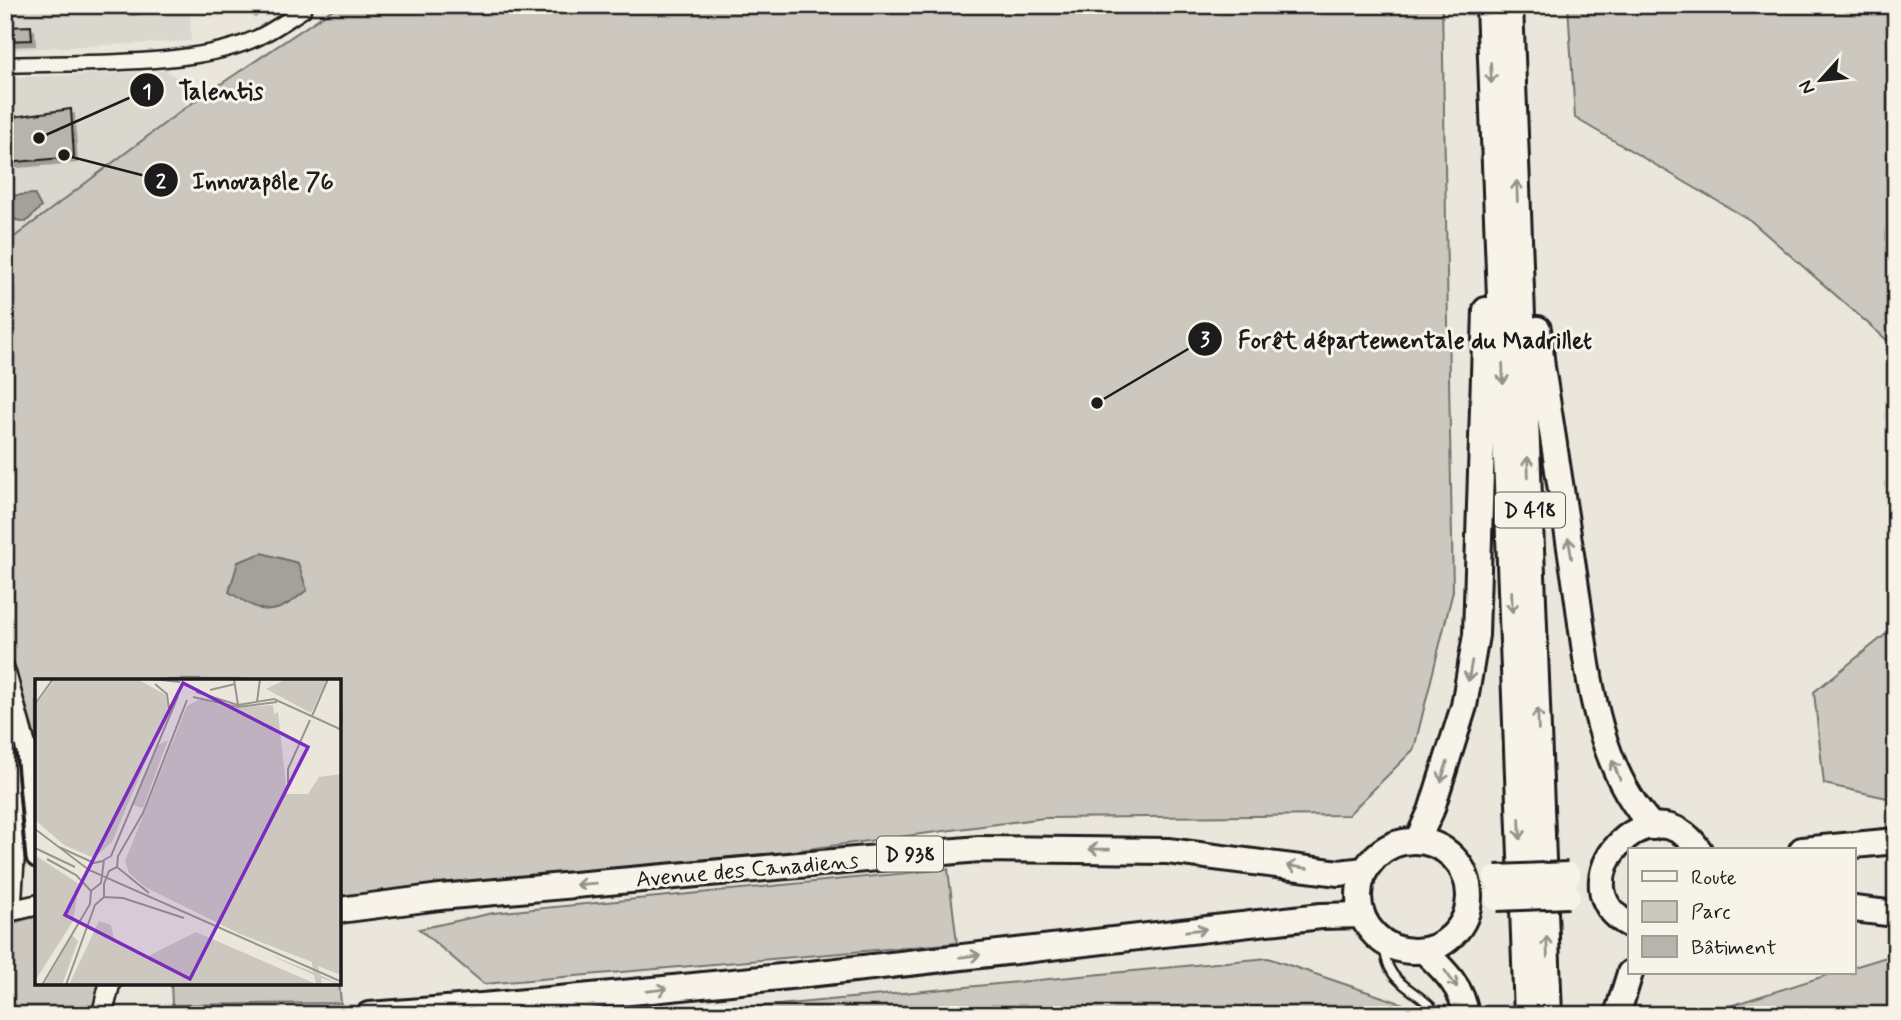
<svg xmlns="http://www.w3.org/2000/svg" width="1901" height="1020" viewBox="0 0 1901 1020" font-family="Mynerve,sans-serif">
<defs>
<filter id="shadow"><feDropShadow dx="3" dy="5" stdDeviation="0" flood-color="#0004"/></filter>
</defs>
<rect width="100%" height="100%" fill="#eae6dc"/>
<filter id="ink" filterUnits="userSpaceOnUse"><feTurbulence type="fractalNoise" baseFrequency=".0143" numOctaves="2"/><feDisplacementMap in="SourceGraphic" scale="14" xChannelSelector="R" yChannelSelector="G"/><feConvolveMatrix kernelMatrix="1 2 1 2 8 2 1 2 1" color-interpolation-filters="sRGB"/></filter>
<g filter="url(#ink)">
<g fill="#dad7ce">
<polygon points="5,5 190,5 191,41 5,50"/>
<polygon points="167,71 185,83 185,108 5,244 5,78"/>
<polygon points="5,633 37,744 37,864 5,864"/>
</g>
<g fill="#ccc8c0" stroke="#74726e" stroke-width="2">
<polygon points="339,5 1442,5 1453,591 1414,749 1348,815 1044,818 732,859 340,896 340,680 37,680 37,744 5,633 5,244 185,108"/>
<polygon points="1568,5 1896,5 1896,348 1750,220 1575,118"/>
<polygon points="1896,626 1896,800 1824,784 1814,692"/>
<polygon points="948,869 957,943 484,984 419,929 493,913"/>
<polygon points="37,916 37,983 99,983 97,997 88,1015 5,1015 5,925"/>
<polygon points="1896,954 1896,1015 1701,1015 1834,973 1854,973 1854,967"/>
<polygon points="1268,958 1403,1004 1423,1015 640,1015 694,1013"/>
<polygon points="171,983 339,983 341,1003 172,1005"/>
</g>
<g fill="#a3a19a" stroke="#6d6c68" stroke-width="2">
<polygon points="34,194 41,207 26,222 16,220 5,209 5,196"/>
<path d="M262,553l36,10 9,27c-35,28 -41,25 -78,2l9,-30z"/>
</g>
<g fill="#b6b4ac" stroke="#1c1c1c" stroke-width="2" filter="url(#shadow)">
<polygon points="112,5 157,5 157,6 129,10 129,7"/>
<polygon points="247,5 261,5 252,12"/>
<polygon points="31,26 32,40 5,41 5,27"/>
<polygon points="71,109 74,157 5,163 5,118"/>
</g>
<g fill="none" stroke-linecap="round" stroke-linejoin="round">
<defs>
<path id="lane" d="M1384,943c1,44 31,42 55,72"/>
<path id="street" d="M5,65c69,-3 186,2 247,-25 18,-7 35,-20 51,-30"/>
<g id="secondary">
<polyline points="5,671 27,751 37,858"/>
<polyline points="5,759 14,860 11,909"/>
<polyline points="5,912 37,905"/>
<polyline points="102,1015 110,983"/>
</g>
<g id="highway">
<polyline points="1489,5 1527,1015"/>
<polyline points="1510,5 1549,1015"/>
<path d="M1538,329l4,38c10,67 21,133 31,200 14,86 17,193 80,260"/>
<circle cx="1414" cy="896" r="55"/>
<polyline points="1417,841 1431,811 1464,706 1476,635 1486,310"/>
<polyline points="1802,850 1896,841"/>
<polyline points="1854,909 1896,914"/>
<polyline points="340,910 440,897 979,849 1168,851 1339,873 1365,870"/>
<path d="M1630,925c-76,-39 20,-148 69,-75"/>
<path d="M1424,951c19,18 39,36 42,64"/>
<path d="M369,1015c318,-24 635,-63 952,-99l41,-1"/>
<polyline points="1617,1015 1630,973"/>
</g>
</defs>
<use href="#lane" stroke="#1c1c1c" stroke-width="12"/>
<use href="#street" stroke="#1c1c1c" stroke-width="19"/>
<use href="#secondary" stroke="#1c1c1c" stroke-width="24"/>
<use href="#highway" stroke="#1c1c1c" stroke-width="30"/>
<use href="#lane" stroke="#f7f3e8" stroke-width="7"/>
<use href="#street" stroke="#f7f3e8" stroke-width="14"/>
<use href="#secondary" stroke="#f7f3e8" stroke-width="19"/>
<use href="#highway" stroke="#f7f3e8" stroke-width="24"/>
<defs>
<g id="highway-bridge">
<polyline points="1496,878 1568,875"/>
<polyline points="1497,898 1568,895"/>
</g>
</defs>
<use href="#highway-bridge" stroke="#1c1c1c" stroke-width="30" stroke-linecap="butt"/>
<use href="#highway-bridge" stroke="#f7f3e8" stroke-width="24"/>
</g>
<defs><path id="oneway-shaft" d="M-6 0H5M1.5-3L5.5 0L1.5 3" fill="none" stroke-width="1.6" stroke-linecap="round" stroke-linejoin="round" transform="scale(1.75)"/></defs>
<g stroke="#94928c">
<use href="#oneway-shaft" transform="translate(1491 73) rotate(88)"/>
<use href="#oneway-shaft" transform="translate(1517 191) rotate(-92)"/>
<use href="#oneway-shaft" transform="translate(1503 374) rotate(88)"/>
<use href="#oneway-shaft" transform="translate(1528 467) rotate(-92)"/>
<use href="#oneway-shaft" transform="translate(1570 548) rotate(-99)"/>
<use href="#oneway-shaft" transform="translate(1512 602) rotate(88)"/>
<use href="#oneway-shaft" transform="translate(1470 671) rotate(100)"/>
<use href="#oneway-shaft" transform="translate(1538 719) rotate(-92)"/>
<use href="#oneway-shaft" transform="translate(1616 770) rotate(-112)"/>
<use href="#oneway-shaft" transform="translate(1444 772) rotate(108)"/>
<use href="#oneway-shaft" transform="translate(1520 829) rotate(88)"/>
<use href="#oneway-shaft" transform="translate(1099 849) rotate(-179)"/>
<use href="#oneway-shaft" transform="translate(1297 867) rotate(-173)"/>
<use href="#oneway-shaft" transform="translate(586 884) rotate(175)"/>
<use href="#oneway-shaft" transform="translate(1196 930) rotate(-6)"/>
<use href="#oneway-shaft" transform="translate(1547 947) rotate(-92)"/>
<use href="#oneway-shaft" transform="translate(970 956) rotate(-7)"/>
<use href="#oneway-shaft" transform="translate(1451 979) rotate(54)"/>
<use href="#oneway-shaft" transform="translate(657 990) rotate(-7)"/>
</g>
</g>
<g text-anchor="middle" stroke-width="6" stroke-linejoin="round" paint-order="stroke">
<g fill="#f7f3e8" stroke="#5e5c59" stroke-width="2">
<rect x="1495" y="492.5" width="70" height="35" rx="5"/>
<rect x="877" y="836.5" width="66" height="35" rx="5"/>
</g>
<g font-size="21" font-weight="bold" fill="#1c1c1c">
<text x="1530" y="517">D 418</text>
<text x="910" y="861">D 938</text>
</g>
<g font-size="23" fill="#1c1c1c" stroke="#f7f3e8">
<text transform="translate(747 869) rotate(-5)" y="8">Avenue des Canadiens</text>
</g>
</g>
<g transform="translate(35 679)">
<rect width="306" height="306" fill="#eae6dc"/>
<path d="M20,0h82l29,16 2,13 -56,134 -18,16 -30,-13 -29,-25v-114zM252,0h40l-16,34 -45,-24zM165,20l32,9 41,-3 1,9 4,-2 9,82h21l11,-17 22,-3v201l-23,-9 2,9 21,10 -20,-7 1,7h-253l30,-64 12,4 3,14 32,18 50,-25 120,52 -2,-9 -49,-22 48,19 -1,-10 -72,-28 -95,-47 -16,-14 -4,-12 62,-155zM133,61l-25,68 -10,-3 25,-60zM0,176l44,29 -6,37 -38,60zM37,256l6,6 -16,44h-18z" fill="#ccc8c0"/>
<path fill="none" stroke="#98958f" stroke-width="2" d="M117,0l28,3M199,0l4,26M120,5l12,10 2,15M175,11l25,-6M161,13l42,13 36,-6 68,31M158,18l45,10 39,-5M222,23l3,-23M0,25l18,-25M277,37l16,-37M253,104v-14l22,-49M0,150l54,41 253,112M24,168l35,16 9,-2M0,169l40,19M76,177l67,-160M12,180l29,16 15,16M82,188l32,26M69,218l19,1 61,20M7,306l48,-81 1,-13 10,-8 3,-23 7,-4M31,306l29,-80 9,-8v-13l5,-13 8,-4 1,-11 25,-43 44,-113"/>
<path fill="#7b2cbf" fill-opacity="0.15" stroke="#7b2cbf" stroke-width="3.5" d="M148,4l125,64 -118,232 -125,-64z"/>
<rect width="306" height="306" fill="none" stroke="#1c1c1c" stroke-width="3.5"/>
</g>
<path fill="none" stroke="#1c1c1c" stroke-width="2.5" d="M39 138L147 90M64 155L161 180M1097 403L1205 339"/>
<g fill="#1c1c1c" stroke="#f7f3e8" stroke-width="2.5">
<circle cx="39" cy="138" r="7"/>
<circle cx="64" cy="155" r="7"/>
<circle cx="1097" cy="403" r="7"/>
<circle cx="147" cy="90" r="18"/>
<circle cx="161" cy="180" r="18"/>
<circle cx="1205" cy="339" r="18"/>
</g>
<g font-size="21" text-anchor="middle" font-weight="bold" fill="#fff">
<text x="147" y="98">1</text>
<text x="161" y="188">2</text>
<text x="1205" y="346">3</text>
</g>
<g font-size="24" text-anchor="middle" font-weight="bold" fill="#1c1c1c" stroke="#f7f3e8" stroke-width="6" stroke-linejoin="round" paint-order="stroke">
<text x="221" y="99">Talentis</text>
<text x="263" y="189">Innovapôle 76</text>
<text x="1415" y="348">Forêt départementale du Madrillet</text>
</g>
<rect width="1901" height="1020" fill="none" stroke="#f7f3e8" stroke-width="28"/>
<rect x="14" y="14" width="1873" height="992" fill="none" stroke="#1c1c1c" stroke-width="2.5" filter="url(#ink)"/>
<rect x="1628" y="848" width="228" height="126" fill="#f7f3e8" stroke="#9f9d96" stroke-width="2"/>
<rect x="1642" y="871" width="35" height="10" fill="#f7f3e8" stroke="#9f9d96" stroke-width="2"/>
<text x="1691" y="884" font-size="21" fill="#1c1c1c">Route</text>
<rect x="1642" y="901" width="35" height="21" fill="#ccc8c0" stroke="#9f9d96" stroke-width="2"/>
<text x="1691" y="918" font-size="21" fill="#1c1c1c">Parc</text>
<rect x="1642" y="936" width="35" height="21" fill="#b6b4ac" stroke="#9f9d96" stroke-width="2"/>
<text x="1691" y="954" font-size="21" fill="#1c1c1c">Bâtiment</text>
<g transform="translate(1821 80) rotate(243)" stroke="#f7f3e8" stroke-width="5" paint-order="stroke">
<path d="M0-5L12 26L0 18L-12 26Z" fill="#1c1c1c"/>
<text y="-10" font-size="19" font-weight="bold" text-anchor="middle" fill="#1c1c1c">N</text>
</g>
</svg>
